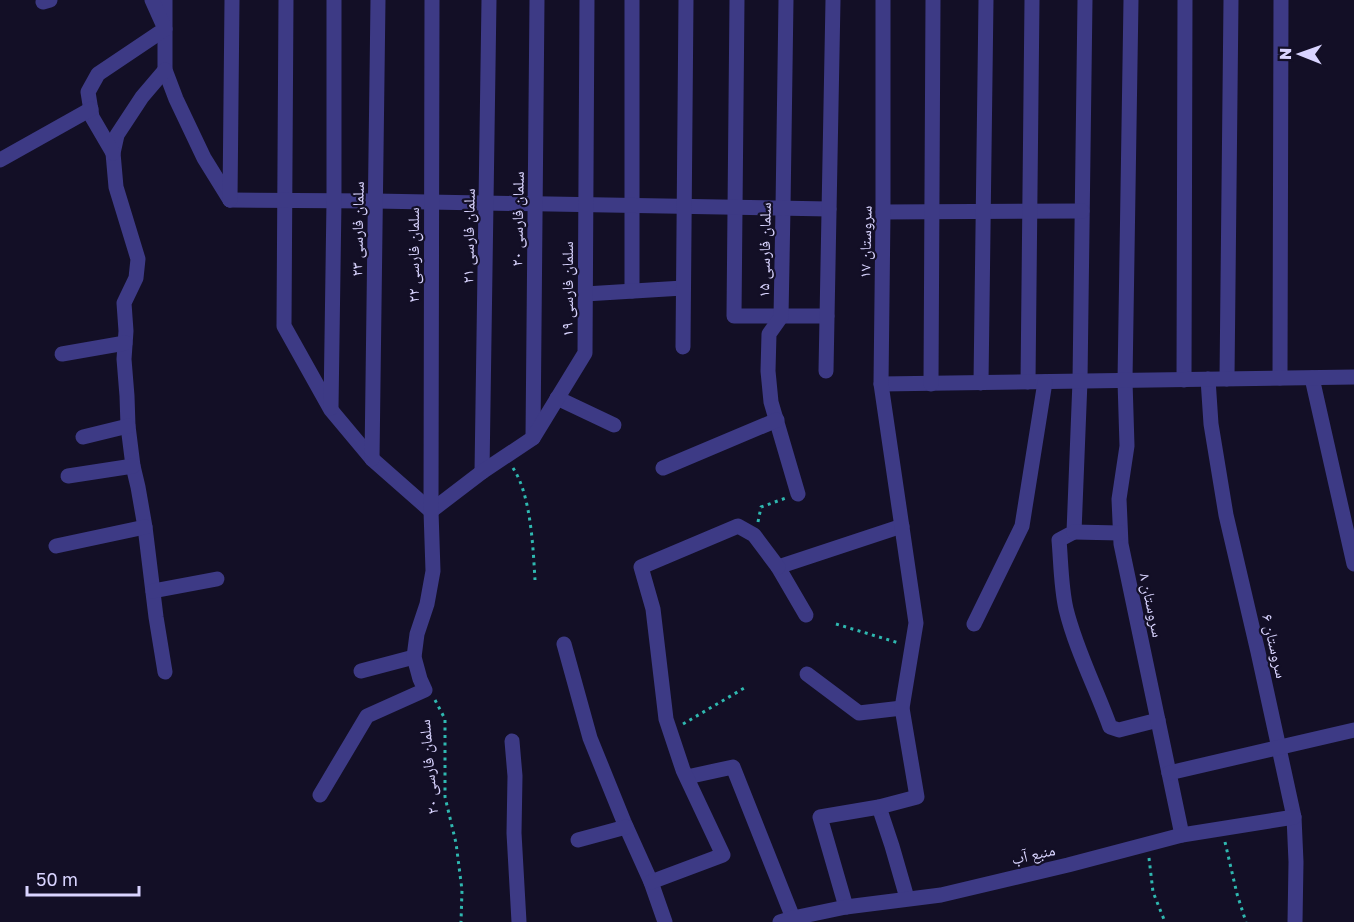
<svg xmlns="http://www.w3.org/2000/svg" width="1354" height="922" viewBox="0 0 1354 922" font-family="'Golos Text','Noto Naskh Arabic',sans-serif">
<rect width="100%" height="100%" fill="#130f26"/>
<g fill="none" stroke-linecap="round" stroke-linejoin="round">
<g stroke="#2fb8b0" stroke-width="3" stroke-dasharray="3 4.5" stroke-linecap="butt">
<path d="M513,468c18,27 20,79 22,112"/>
<polyline points="758,522 761,507 786,498"/>
<polyline points="836,624 899,643"/>
<polyline points="435,700 445,719 445,797 456,843 462,890 461,922"/>
<polyline points="683,724 746,687"/>
<polyline points="1225,842 1237,894 1246,922"/>
<polyline points="1149,858 1153,892 1165,922"/>
</g>
<g stroke="#3d3a85" stroke-width="15">
<polyline points="165,0 165,70 176,99 204,158 230,200"/>
<polyline points="286,0 284,326 331,410 372,459 431,511"/>
<polyline points="632,0 632,291"/>
<polyline points="737,0 734,316 827,316"/>
<polyline points="786,0 783,208 781,317 769,334 768,371 771,402 798,494"/>
<path d="M1085,0l-5,381 -6,151 -15,8c2,23 2,47 7,69 10,41 30,79 44,118l9,3 39,-10"/>
<polyline points="1131,0 1125,381 1127,446 1119,499 1121,544 1182,835"/>
<polyline points="43,2 50,0"/>
<polyline points="165,70 142,97 117,135 113,153 116,187 138,259 136,278 124,303 126,331 124,359 127,396 128,426 133,466 138,487 145,527 156,617 165,672"/>
<polyline points="113,153 92,117 88,92 98,74 165,29 152,0"/>
<polyline points="0,160 91,109"/>
<polyline points="230,200 375,201 829,209"/>
<polyline points="230,200 232,0"/>
<polyline points="883,212 1082,211"/>
<polyline points="585,294 683,288"/>
<polyline points="683,347 686,0"/>
<polyline points="62,354 125,343"/>
<polyline points="826,371 833,0"/>
<polyline points="1280,378 1281,0"/>
<polyline points="1312,378 1354,564"/>
<polyline points="1208,379 1211,424 1226,515 1258,652 1294,817 1296,862 1295,922"/>
<polyline points="1227,379 1231,0"/>
<polyline points="1184,380 1185,0"/>
<polyline points="1028,382 1032,0"/>
<polyline points="981,383 986,0"/>
<polyline points="881,384 1354,377"/>
<polyline points="931,384 933,0"/>
<polyline points="557,398 614,425"/>
<polyline points="331,408 334,201 334,0"/>
<polyline points="83,437 128,426"/>
<polyline points="533,438 537,0"/>
<polyline points="372,459 378,0"/>
<polyline points="663,468 777,420"/>
<polyline points="482,472 489,0"/>
<polyline points="68,476 133,466"/>
<polyline points="431,511 482,472 533,438 585,353 587,0"/>
<polyline points="1074,532 1120,533"/>
<polyline points="56,546 145,527"/>
<polyline points="153,591 217,579"/>
<polyline points="806,615 778,567 902,526"/>
<polyline points="974,624 1022,526 1045,382"/>
<polyline points="564,644 590,738 624,822 651,882 665,922"/>
<polyline points="361,671 414,657"/>
<polyline points="807,674 859,713 902,708"/>
<polyline points="512,741 515,776 514,833 519,922"/>
<polyline points="1169,773 1354,730"/>
<polyline points="687,777 733,767 793,918"/>
<polyline points="320,795 367,716 425,690 420,679 414,657 417,634 427,604 433,571 431,511 432,0"/>
<polyline points="879,807 892,846 907,898"/>
<polyline points="578,840 626,827"/>
<polyline points="651,882 723,855 683,770 666,719 653,609 641,567 738,526 754,535 778,567"/>
<polyline points="846,907 820,817 879,807 917,797 902,708 916,623 881,384 883,212 883,0"/>
<polyline points="780,922 793,918 846,907 941,895 1068,865 1182,835 1294,817"/>
</g>
</g>
<g text-anchor="middle" stroke-width="4.5" stroke-linejoin="round" paint-order="stroke">
<g font-size="16" fill="#d9d4ff" stroke="#130f26">
<text transform="translate(517 219) rotate(-89)" y="6">سلمان فارسی ۲۰</text>
<text transform="translate(357 229) rotate(-89)" y="6">سلمان فارسی ۲۳</text>
<text transform="translate(468 236) rotate(-89)" y="6">سلمان فارسی ۲۱</text>
<text transform="translate(865 242) rotate(-89)" y="6">سروستان ۱۷</text>
<text transform="translate(764 250) rotate(-89)" y="6">سلمان فارسی ۱۵</text>
<text transform="translate(413 255) rotate(-90)" y="6">سلمان فارسی ۲۲</text>
<text transform="translate(567 289) rotate(-90)" y="6">سلمان فارسی ۱۹</text>
<text transform="translate(1152 605) rotate(78)" y="6">سروستان ۸</text>
<text transform="translate(1275 646) rotate(77)" y="6">سروستان ۶</text>
<text transform="translate(428 767) rotate(-95)" y="6">سلمان فارسی ۲۰</text>
<text transform="translate(1033 854) rotate(-13)" y="6">منبع آب</text>
</g>
</g>
<g transform="translate(1300 54) rotate(271)" stroke="#130f26" stroke-width="4.5" paint-order="stroke">
<path d="M0-4.5L10 22L0 15L-10 22Z" fill="#d9d4ff"/>
<text y="-9" font-size="16" font-weight="bold" text-anchor="middle" fill="#d9d4ff">N</text>
</g>
<path d="M27 886v9h112v-9" fill="none" stroke="#d9d4ff" stroke-width="3"/>
<text x="36" y="886" font-size="18" fill="#d9d4ff" stroke="#130f26" stroke-width="4.5" paint-order="stroke">50 m</text>
</svg>
